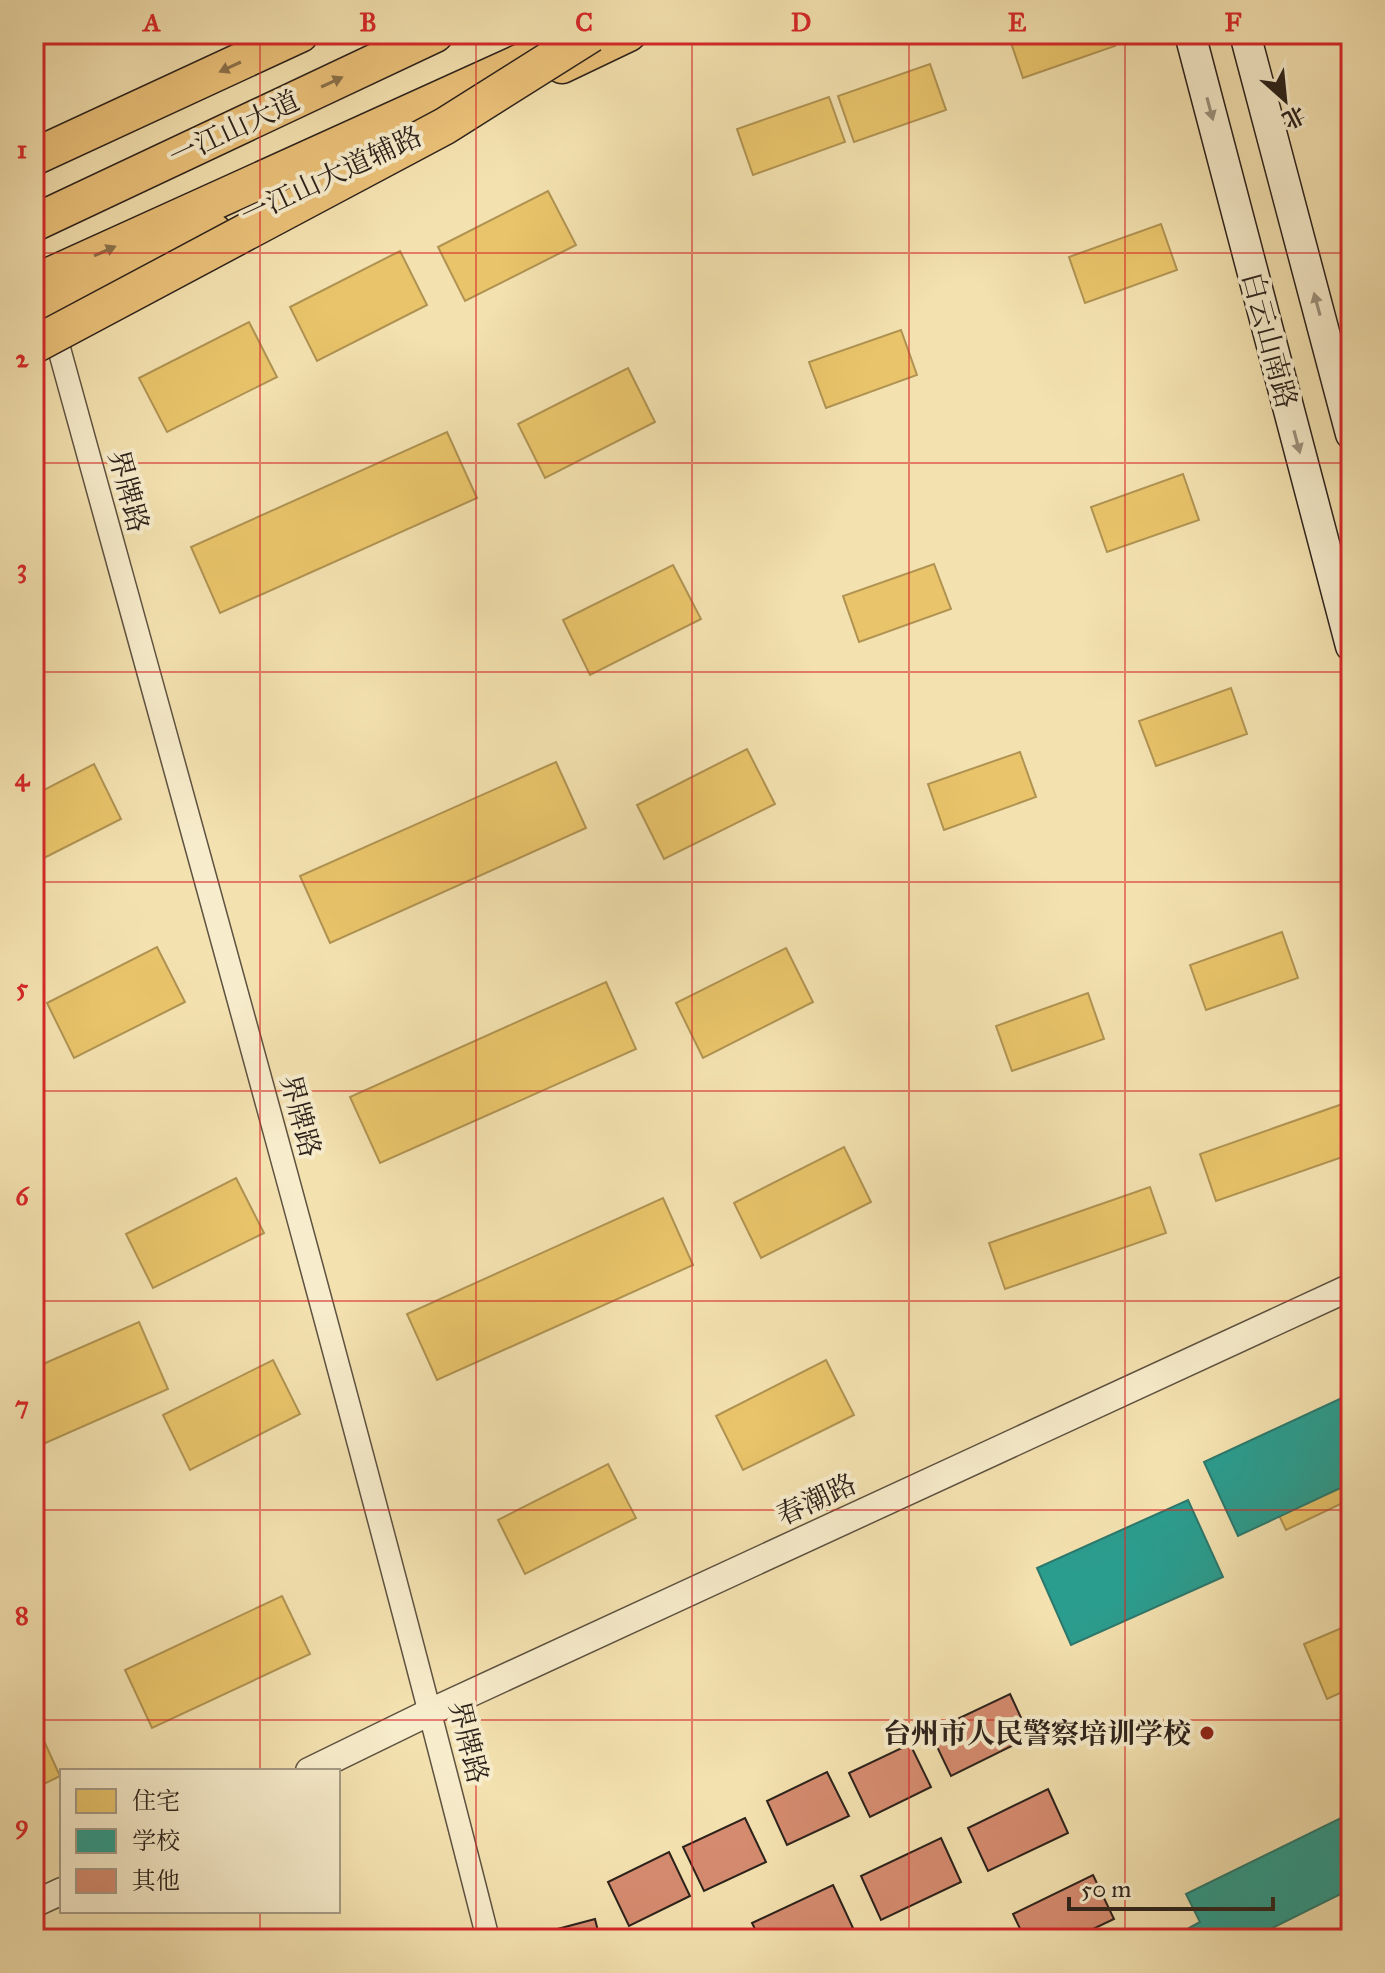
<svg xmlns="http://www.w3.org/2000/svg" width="1385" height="1973" viewBox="0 0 1385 1973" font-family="'IM FELL Great Primer','Noto Serif SC',serif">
<rect width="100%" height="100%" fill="#f3e1af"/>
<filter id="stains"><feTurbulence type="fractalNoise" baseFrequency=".0025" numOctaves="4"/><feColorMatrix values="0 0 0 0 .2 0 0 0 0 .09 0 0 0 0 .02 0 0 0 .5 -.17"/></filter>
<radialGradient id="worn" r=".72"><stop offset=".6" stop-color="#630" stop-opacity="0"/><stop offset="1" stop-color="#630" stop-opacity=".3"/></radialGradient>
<g fill="#e9c46a" stroke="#b09352" stroke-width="2">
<polygon points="1008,34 1111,34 1115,46 1023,78"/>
<polygon points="930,64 946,110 854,142 838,96"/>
<polygon points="829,97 845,142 753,175 737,129"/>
<polygon points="548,191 576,245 465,301 438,247"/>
<polygon points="1161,224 1177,270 1085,303 1069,257"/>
<polygon points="400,251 427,305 317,361 290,307"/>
<polygon points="249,322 277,377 167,432 139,378"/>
<polygon points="901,330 917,375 826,408 809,362"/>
<polygon points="628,368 655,422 545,478 518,424"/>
<polygon points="447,432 477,498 220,613 191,547"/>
<polygon points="1183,474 1199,520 1107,552 1091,507"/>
<polygon points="934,564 951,609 859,642 843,596"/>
<polygon points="673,565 701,619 590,675 563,620"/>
<polygon points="1231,688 1247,734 1156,766 1139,721"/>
<polygon points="747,749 775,804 664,859 637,805"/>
<polygon points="1020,752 1036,797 944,830 928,784"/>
<polygon points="556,762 586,828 330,943 300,876"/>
<polygon points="94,764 121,819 34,863 34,795"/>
<polygon points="1282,932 1298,978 1206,1010 1190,965"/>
<polygon points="157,947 185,1002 74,1058 47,1003"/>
<polygon points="786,948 813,1002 703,1058 676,1003"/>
<polygon points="606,982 636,1049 380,1163 350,1097"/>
<polygon points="1088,993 1104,1039 1012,1071 996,1026"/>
<polygon points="1351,1101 1351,1154 1216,1201 1200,1154"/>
<polygon points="844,1147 871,1202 761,1258 734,1203"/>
<polygon points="236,1178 264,1233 153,1288 126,1234"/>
<polygon points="1150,1187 1166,1233 1005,1289 989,1243"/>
<polygon points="663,1198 693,1265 437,1380 407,1314"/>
<polygon points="139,1322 168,1389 34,1448 34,1368"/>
<polygon points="273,1360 300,1414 190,1470 163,1415"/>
<polygon points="826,1360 854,1415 743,1470 716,1416"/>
<polygon points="1331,1452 1351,1499 1286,1530 1264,1484"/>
<polygon points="608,1464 636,1518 525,1574 498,1520"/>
<polygon points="282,1596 310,1654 152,1728 125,1670"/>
<polygon points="1351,1624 1351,1688 1327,1699 1304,1644"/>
<polygon points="34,1719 60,1776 34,1789"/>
</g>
<g fill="#2a9d8f" stroke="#2b786c" stroke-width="2">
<polygon points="1346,1396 1351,1398 1351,1483 1238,1536 1204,1462"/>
<polygon points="1188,1500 1223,1577 1071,1645 1037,1568"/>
<polygon points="1351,1813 1351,1889 1254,1937 1255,1939 1194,1939 1189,1928 1200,1922 1186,1894"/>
</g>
<g fill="#d58b6f" stroke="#2c221b" stroke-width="2">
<polygon points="1010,1694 1030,1737 951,1776 930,1732"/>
<polygon points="910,1744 931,1787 870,1817 849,1773"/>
<polygon points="827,1772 849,1816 787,1845 767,1801"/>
<polygon points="1048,1789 1068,1833 988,1871 968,1828"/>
<polygon points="745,1818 766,1862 704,1891 683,1847"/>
<polygon points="941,1838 961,1882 881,1920 861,1876"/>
<polygon points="669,1852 690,1896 629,1926 608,1882"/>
<polygon points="1093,1875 1114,1919 1072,1939 1025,1939 1013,1914"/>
<polygon points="833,1885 853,1928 830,1939 760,1939 752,1923"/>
<polygon points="595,1919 600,1939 532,1939 531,1936"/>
</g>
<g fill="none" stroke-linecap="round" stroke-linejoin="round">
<defs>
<path id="minor" d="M52,323c148,537 299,1075 436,1616"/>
<g id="tertiary">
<polyline points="309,1771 430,1712 1351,1287"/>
<polyline points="34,1904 62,1891"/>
</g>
<g id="secondary">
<polyline points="1190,34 1351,646"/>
<polyline points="1245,34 1351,434"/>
</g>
<g id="primary">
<polyline points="562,66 629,34"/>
<polyline points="34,316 214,231"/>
</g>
<g id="trunk">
<polyline points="34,157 300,34"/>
<polyline points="34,223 435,34"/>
<polyline points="34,283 539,54"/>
</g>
</defs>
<use href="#minor" stroke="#5e5240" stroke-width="25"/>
<use href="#tertiary" stroke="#5e5240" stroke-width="29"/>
<use href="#secondary" stroke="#2c221b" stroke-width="33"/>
<use href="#primary" stroke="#2c221b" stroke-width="37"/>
<use href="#trunk" stroke="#2c221b" stroke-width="39"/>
<use href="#minor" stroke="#f7eccb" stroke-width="22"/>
<use href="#tertiary" stroke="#f7eccb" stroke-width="26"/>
<use href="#secondary" stroke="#f7eccb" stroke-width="30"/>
<use href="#primary" stroke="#eac078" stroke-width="34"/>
<use href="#trunk" stroke="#eac078" stroke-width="36"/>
<defs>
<polyline id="trunk-bridge" points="34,345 445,126 591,34"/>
</defs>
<use href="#trunk-bridge" stroke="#2c221b" stroke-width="39" stroke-linecap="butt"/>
<use href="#trunk-bridge" stroke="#eac078" stroke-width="36"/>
</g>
<defs><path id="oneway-solid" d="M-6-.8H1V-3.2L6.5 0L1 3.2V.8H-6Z" transform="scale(2)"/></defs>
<g fill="#8b714a">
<use href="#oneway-solid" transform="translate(230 67) rotate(155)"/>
<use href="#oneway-solid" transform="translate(332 82) rotate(-25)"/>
<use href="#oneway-solid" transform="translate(105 251) rotate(-24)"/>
</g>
<g fill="#9c917c">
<use href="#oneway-solid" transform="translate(1210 109) rotate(75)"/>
<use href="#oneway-solid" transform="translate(1317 304) rotate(-105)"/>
<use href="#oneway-solid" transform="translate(1297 442) rotate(75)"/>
</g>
<path fill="none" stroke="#d62828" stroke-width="2" stroke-opacity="0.55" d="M260,34v1737M476,34v1905M692,34v1905M909,34v1905M1125,34v1905M34,253h1317M34,463h1317M34,672h1317M34,882h1317M34,1091h1317M34,1301h1317M34,1510h1317M34,1720h1317M260,1911v28"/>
<circle fill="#8f2418" stroke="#f7eccb" stroke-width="3" cx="1207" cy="1733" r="8"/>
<g text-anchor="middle" stroke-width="8" stroke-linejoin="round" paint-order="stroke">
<g font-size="28" fill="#2c221b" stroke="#f7eccb">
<text transform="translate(234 128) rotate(-25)" y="10">一江山大道</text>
<text transform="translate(331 175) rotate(-25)" y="10">一江山大道辅路</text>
<text transform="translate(1270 340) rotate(75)" y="10">白云山南路</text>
<text transform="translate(129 491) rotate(75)" y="10">界牌路</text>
<text transform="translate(301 1116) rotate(75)" y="10">界牌路</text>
<text transform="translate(816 1499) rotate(-25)" y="10">春潮路</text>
<text transform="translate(469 1742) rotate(76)" y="10">界牌路</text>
</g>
<g font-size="28" font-weight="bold" fill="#2c221b" stroke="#f7eccb" text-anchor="end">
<text x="1191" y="1743">台州市人民警察培训学校</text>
</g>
</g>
<rect width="1385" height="1973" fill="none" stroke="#f3e1af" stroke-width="88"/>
<rect x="60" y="1769" width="280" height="144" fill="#f7eccb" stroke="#a69b85" stroke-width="2"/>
<rect x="76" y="1789" width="40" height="24" fill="#e9c46a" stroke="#a69b85" stroke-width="2"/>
<text x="132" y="1809" font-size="24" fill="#2c221b">住宅</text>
<rect x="76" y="1829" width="40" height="24" fill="#2a9d8f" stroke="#a69b85" stroke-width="2"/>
<text x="132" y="1849" font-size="24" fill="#2c221b">学校</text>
<rect x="76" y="1869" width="40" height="24" fill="#d58b6f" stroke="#a69b85" stroke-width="2"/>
<text x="132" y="1889" font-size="24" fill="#2c221b">其他</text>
<g transform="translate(1285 100) rotate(153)" stroke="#f7eccb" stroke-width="6" paint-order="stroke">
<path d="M0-6L14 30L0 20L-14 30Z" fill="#2c221b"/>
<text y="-12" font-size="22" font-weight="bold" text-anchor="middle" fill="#2c221b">北</text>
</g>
<path d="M1069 1897v12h204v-12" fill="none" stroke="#2c221b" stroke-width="4"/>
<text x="1081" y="1897" font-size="24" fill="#2c221b" stroke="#f7eccb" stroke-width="6" paint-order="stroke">50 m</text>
<rect x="44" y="44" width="1297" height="1885" fill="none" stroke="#d62828" stroke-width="3"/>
<g font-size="26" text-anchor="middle" font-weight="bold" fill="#d62828">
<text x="152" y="31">A</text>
<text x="368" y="31">B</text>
<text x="584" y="31">C</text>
<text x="801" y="31">D</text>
<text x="1017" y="31">E</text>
<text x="1233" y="31">F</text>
<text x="22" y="158">1</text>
<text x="22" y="367">2</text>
<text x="22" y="577">3</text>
<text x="22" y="786">4</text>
<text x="22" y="996">5</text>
<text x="22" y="1205">6</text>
<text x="22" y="1414">7</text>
<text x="22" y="1624">8</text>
<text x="22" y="1833">9</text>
</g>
<rect width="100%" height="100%" filter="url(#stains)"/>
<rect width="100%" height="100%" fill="url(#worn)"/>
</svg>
